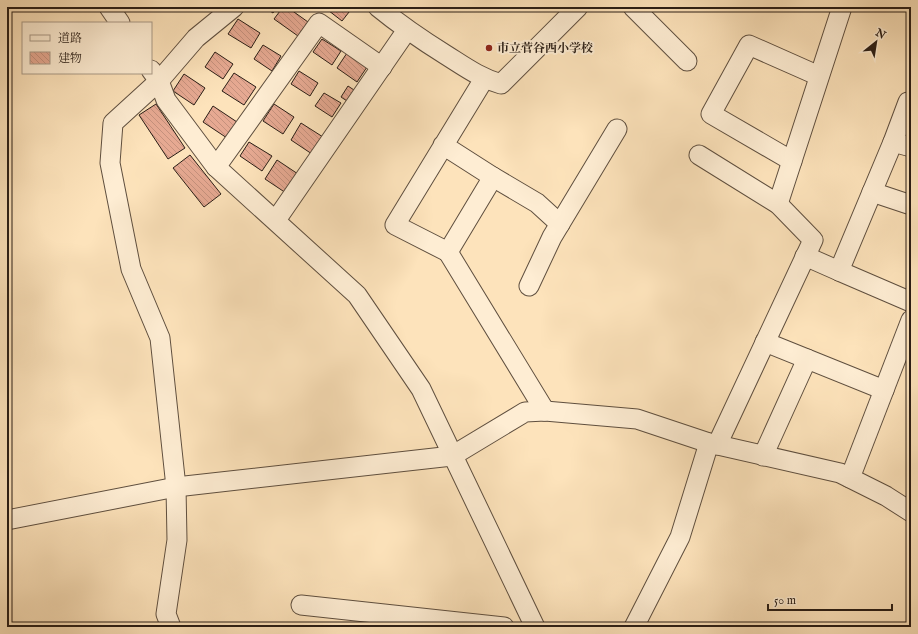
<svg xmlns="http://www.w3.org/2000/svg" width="918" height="634" viewBox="0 0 918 634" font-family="'IM FELL English','Noto Serif JP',serif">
<defs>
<pattern id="building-back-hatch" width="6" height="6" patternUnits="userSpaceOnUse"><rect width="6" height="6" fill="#e6a992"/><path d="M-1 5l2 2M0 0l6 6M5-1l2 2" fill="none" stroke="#c5917d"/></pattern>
</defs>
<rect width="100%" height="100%" fill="#fde3bb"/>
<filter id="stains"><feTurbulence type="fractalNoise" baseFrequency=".005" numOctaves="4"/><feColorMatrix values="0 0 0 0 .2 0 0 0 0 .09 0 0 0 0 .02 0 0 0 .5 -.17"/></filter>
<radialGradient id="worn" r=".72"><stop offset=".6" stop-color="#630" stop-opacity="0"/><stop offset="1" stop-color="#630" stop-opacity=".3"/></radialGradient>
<g fill="url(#building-back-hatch)" stroke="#2a1e16">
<polygon points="264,7 277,7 273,13"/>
<polygon points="283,7 287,7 308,22 298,36 274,19"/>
<polygon points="324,7 353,7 342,21"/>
<polygon points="238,19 260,33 251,48 228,34"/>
<polygon points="322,39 341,51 332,65 313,52"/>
<polygon points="263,45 281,56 272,71 254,59"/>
<polygon points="215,52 233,64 223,79 205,67"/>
<polygon points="347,53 367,67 357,82 337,68"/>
<polygon points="299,71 318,83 310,96 291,84"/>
<polygon points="234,73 256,87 244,105 222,91"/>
<polygon points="184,74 205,88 194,105 173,91"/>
<polygon points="348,86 357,92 350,103 341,97"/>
<polygon points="324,93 341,103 332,117 315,106"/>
<polygon points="156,104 185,148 168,159 139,115"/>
<polygon points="274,104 294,117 283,134 263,121"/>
<polygon points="213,106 237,122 227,138 203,122"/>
<polygon points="301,123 323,137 312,154 291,140"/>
<polygon points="249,142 272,156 262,171 240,156"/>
<polygon points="190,155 221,194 204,207 173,168"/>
<polygon points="277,160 298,174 286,193 265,179"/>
</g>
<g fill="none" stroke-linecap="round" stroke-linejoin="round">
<defs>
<g id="street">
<polyline points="109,7 120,23"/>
<path d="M378,7c22,18 44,33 68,48 19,12 34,23 55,29l77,-77"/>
<polyline points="633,7 687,61"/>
<polyline points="151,70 159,81 166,100 216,167 357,295 421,389 535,627"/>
<polyline points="911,102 908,102 893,142 911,147"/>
<polyline points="893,142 839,271 911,302"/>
<polyline points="443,145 493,177 448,252 395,225 484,79"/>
<polyline points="699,155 778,204 813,240 717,445"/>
<polyline points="792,161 711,114 749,45 819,76"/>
<polyline points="216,167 319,23 382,67"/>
<polyline points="493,177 537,203 560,224"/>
<polyline points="872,192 911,205"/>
<polyline points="778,204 842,7"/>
<polyline points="276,220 407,30"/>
<polyline points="448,252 545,411"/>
<polyline points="805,256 839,271"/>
<polyline points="529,286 552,237 617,129"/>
<polyline points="765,342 884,390"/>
<polyline points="763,456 807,359"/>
<polyline points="850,478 911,320"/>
<polyline points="7,520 176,487 452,456 525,412 545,411 637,419 709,443 840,473 886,496 911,512"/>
<polyline points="301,605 504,627"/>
<polyline points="171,627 166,614 177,540 176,487 160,338 131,269 110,163 113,123 159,81 196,38 234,7"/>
<polyline points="634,627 680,537 709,443"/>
</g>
</defs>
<use href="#street" stroke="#5f4f3f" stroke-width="21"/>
<use href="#street" stroke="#feedd3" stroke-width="19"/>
</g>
<circle fill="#8f2418" stroke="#feedd3" stroke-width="1.5" cx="489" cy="48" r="4"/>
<g text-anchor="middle" stroke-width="4" stroke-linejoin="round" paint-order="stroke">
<g font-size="12" font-weight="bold" fill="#2a1e16" stroke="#feedd3" text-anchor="start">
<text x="497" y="52">市立菅谷西小学校</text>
</g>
</g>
<rect width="918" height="634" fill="none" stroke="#fde3bb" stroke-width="24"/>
<rect x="8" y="8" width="902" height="618" fill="none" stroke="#2a1e16" stroke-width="2"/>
<rect x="12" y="12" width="894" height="610" fill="none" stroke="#2a1e16"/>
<rect x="22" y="22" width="130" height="52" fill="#feedd3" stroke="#a99a87"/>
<rect x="30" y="35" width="20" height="6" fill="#feedd3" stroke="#a99a87"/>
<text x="58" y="42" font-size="12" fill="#2a1e16">道路</text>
<rect x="30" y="52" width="20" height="12" fill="url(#building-back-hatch)" stroke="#a99a87"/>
<text x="58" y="62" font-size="12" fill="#2a1e16">建物</text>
<g transform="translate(876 42) rotate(30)" stroke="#feedd3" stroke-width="3" paint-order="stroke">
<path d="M0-3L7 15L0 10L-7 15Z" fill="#2a1e16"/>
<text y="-6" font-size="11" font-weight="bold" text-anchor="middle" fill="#2a1e16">N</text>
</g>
<path d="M768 604v6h124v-6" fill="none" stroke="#2a1e16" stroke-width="2"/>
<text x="774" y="604" font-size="12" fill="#2a1e16" stroke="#feedd3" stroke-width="3" paint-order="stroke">50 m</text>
<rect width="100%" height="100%" filter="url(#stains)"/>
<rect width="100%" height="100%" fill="url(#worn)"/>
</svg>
